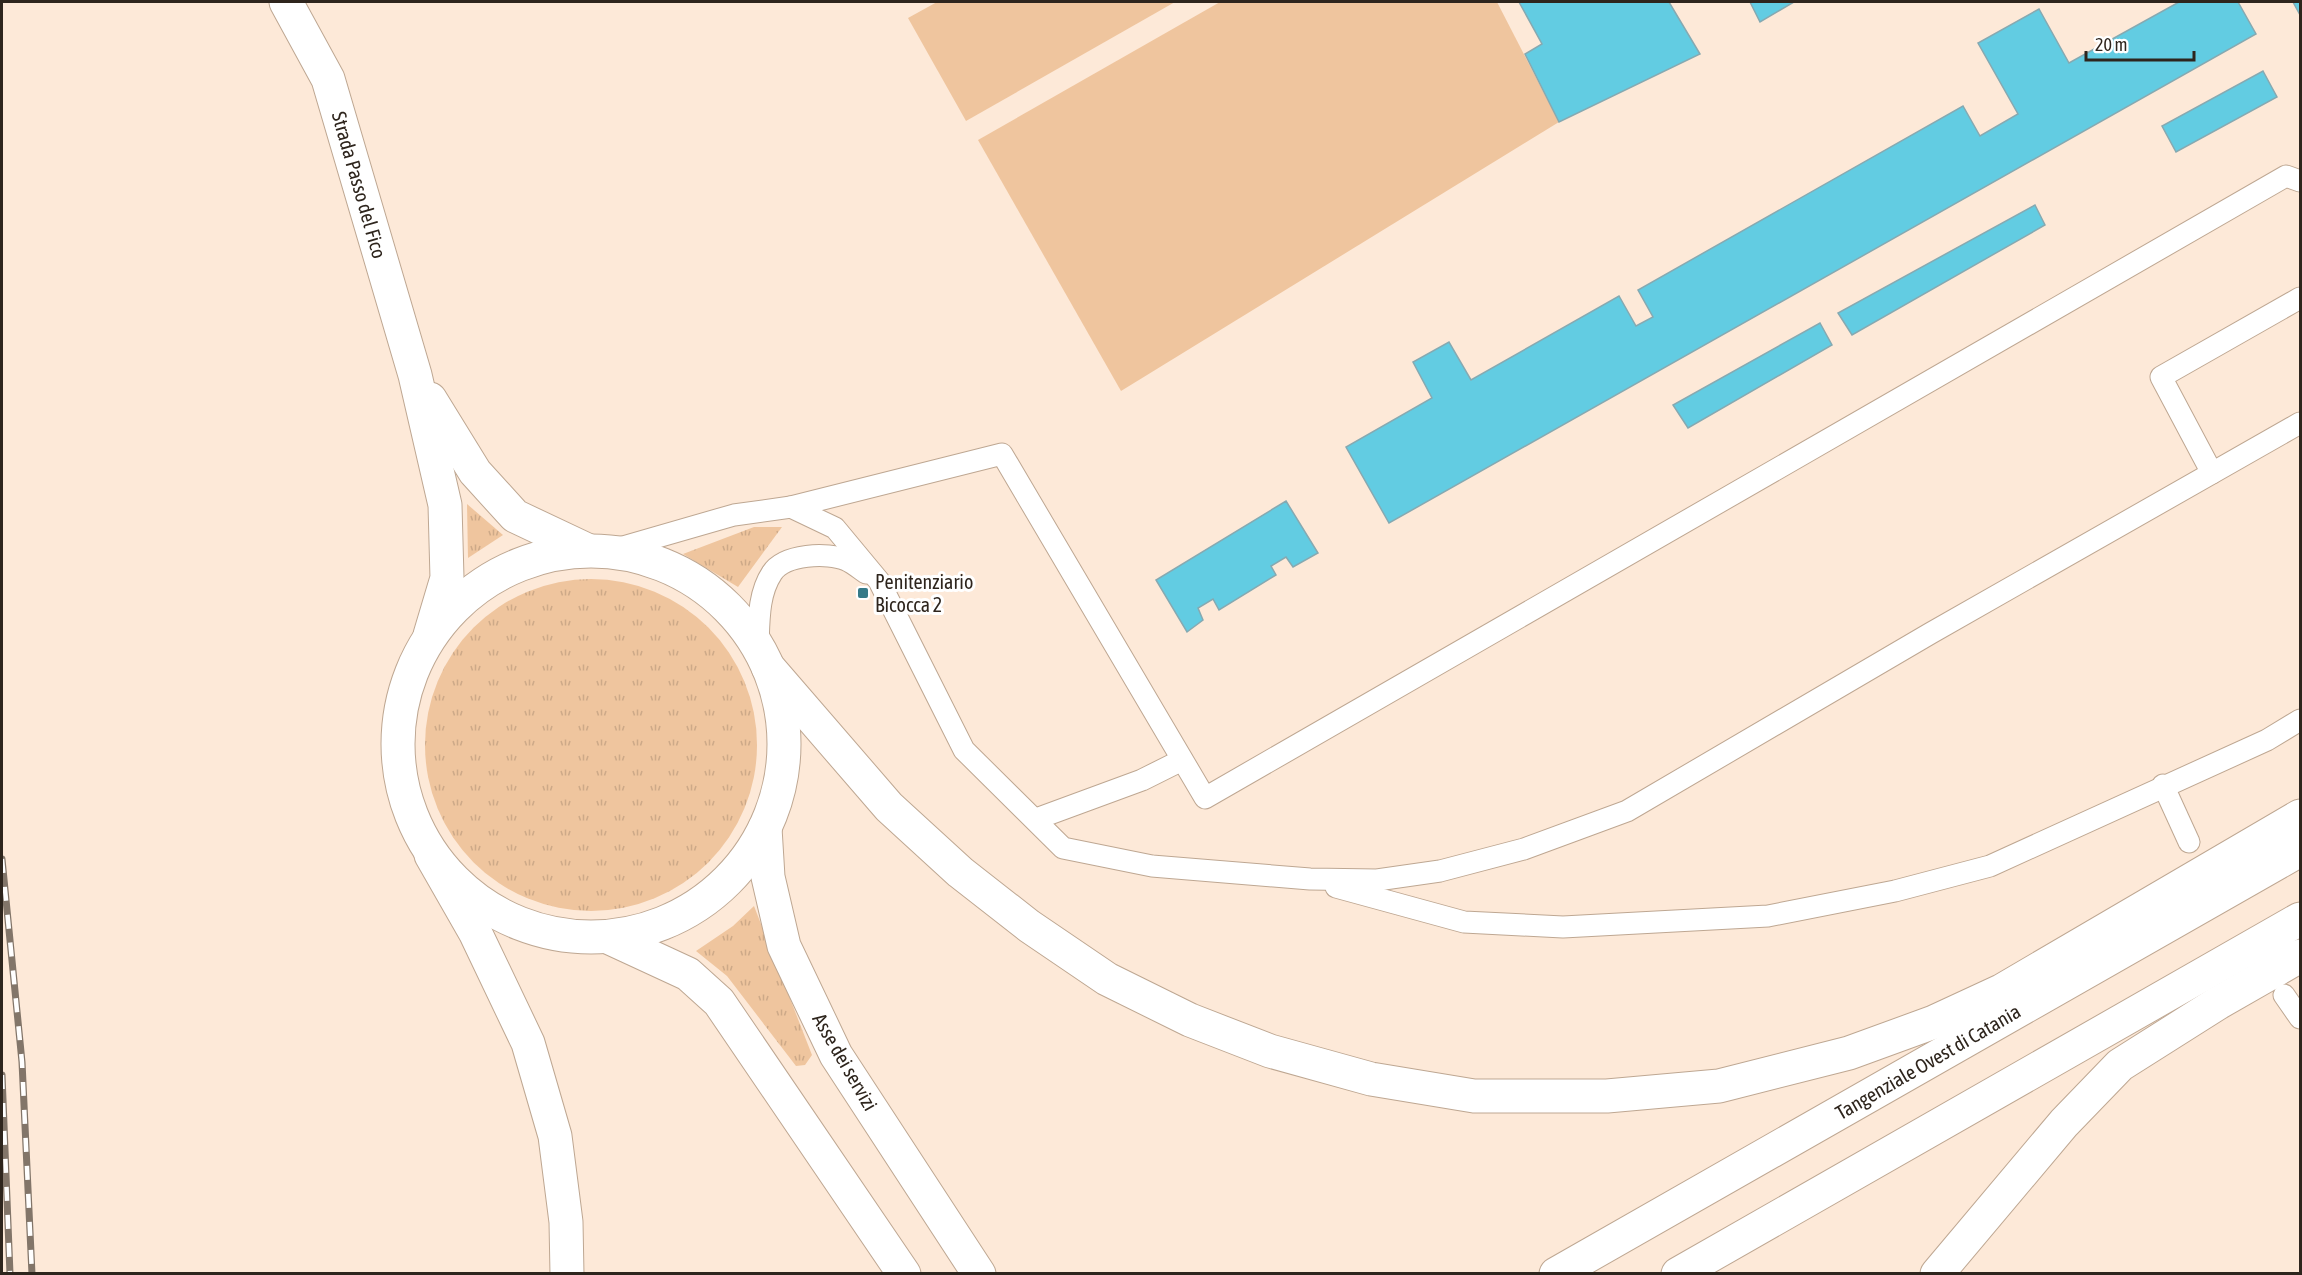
<svg xmlns="http://www.w3.org/2000/svg" width="2302" height="1275" viewBox="0 0 2302 1275" font-family="'Asap Condensed',sans-serif">
<defs>
<pattern id="grass-tufts" width="24" height="20" patternUnits="userSpaceOnUse" patternTransform="scale(1.5)"><rect width="24" height="20" fill="#efc59e"/><path d="M3 7l-1-3M5 7V3M7 7l1-3M15 17l-1-3M17 17v-4M19 17l1-3" fill="none" stroke="#cda988"/></pattern>
</defs>
<rect width="100%" height="100%" fill="#fde9d8"/>
<g fill="url(#grass-tufts)">
<polygon points="467,504 503,535 468,558"/>
<polygon points="754,527 782,527 738,587 683,554"/>
<circle cx="591" cy="745" r="166"/>
<polygon points="754,906 812,1055 805,1065 796,1066 727,976 696,951 733,926"/>
</g>
<g fill="#efc59e">
<polygon points="937,2 1175,2 966,121 908,18"/>
<polygon points="1220,2 1497,2 1559,122 1121,391 978,140"/>
</g>
<g fill="#62cce2" stroke="#86a9b1" stroke-width="1.5">
<polygon points="1519,2 1669,2 1700,54 1559,122 1525,54 1542,44"/>
<polygon points="1750,2 1794,2 1760,22"/>
<polygon points="2179,2 2238,2 2256,34 1389,523 1346,447 1432,398 1413,362 1449,342 1471,380 1619,296 1636,326 1653,317 1638,290 1963,106 1980,136 2018,114 1978,43 2039,9 2069,63"/>
<polygon points="2293,2 2300,2 2300,15"/>
<polygon points="2263,71 2277,97 2176,152 2162,126"/>
<polygon points="2035,205 2045,225 1852,335 1838,313"/>
<polygon points="1820,323 1832,345 1688,428 1673,405"/>
<polygon points="1286,501 1318,553 1293,567 1286,557 1271,566 1276,575 1219,610 1213,599 1198,608 1203,620 1187,632 1156,580"/>
</g>
<g fill="none" stroke-linecap="round" stroke-linejoin="round">
<defs>
<g id="lane">
<polyline points="2212,473 2161,377 2300,298"/>
<polyline points="791,507 1002,454 1205,798 2286,176 2300,181"/>
<polyline points="609,551 734,515 791,507 835,528 879,581 964,750 1063,848 1152,866 1310,879 1377,880 1440,871 1524,849 1627,811 1931,633 2300,423"/>
<path d="M758,646c1,-24 0,-52 14,-73 12,-19 56,-21 74,-13 7,3 14,9 20,13"/>
<polyline points="2163,785 2189,842"/>
<polyline points="1036,819 1142,780 1182,760"/>
<polyline points="1336,887 1464,922 1563,927 1768,916 1895,891 1990,866 2267,740 2300,720"/>
<polyline points="2284,995 2300,1018"/>
</g>
<g id="street">
<polyline points="286,2 328,79 415,375 445,505 447,578 430,635"/>
<polyline points="430,399 475,472 515,516 587,550"/>
</g>
<g id="primary">
<circle cx="591" cy="744" r="193"/>
<polyline points="765,828 768,877 784,946 836,1055 979,1274"/>
<polyline points="608,937 688,974 719,1002 904,1274"/>
</g>
<g id="highway">
<polyline points="768,667 889,807 960,872 1029,926 1107,979 1190,1020 1270,1051 1371,1079 1474,1096 1607,1096 1719,1086 1849,1053 1934,1022 2001,991 2300,816"/>
<polyline points="431,855 475,932 528,1043 555,1136 566,1222 567,1274"/>
<polyline points="1556,1274 2300,850"/>
<polyline points="1678,1274 2300,919"/>
<polyline points="1937,1274 2064,1123 2120,1065 2218,1003 2300,956"/>
</g>
</defs>
<use href="#lane" stroke="#bea792" stroke-width="23"/>
<use href="#street" stroke="#bea792" stroke-width="35"/>
<use href="#primary" stroke="#bea792" stroke-width="35"/>
<use href="#highway" stroke="#bea792" stroke-width="35"/>
<use href="#lane" stroke="#fff" stroke-width="21"/>
<use href="#street" stroke="#fff" stroke-width="33"/>
<use href="#primary" stroke="#fff" stroke-width="33"/>
<use href="#highway" stroke="#fff" stroke-width="33"/>
<defs>
<g id="rail">
<polyline points="2,859 22,1062 32,1274"/>
<polyline points="2,1075 10,1274"/>
</g>
</defs>
<use href="#rail" stroke="#827569" stroke-width="7"/>
<use href="#rail" stroke="#fff" stroke-width="4.5" stroke-dasharray="14" stroke-linecap="butt"/>
</g>
<rect fill="#357a88" stroke="#fff" stroke-width="2" x="857" y="587" width="12" height="12" rx="3"/>
<g text-anchor="middle" stroke-width="6" stroke-linejoin="round" paint-order="stroke">
<g font-size="20" fill="#2e251d" stroke="#fff">
<text transform="translate(359 185) rotate(74)" y="7">Strada Passo del Fico</text>
<text transform="translate(845 1062) rotate(60)" y="7">Asse dei servizi</text>
<text transform="translate(1928 1062) rotate(-30)" y="7">Tangenziale Ovest di Catania</text>
</g>
<g font-size="20" fill="#2e251d" stroke="#fff" text-anchor="start">
<text x="875" y="589">Penitenziario<tspan x="875" dy="23">Bicocca 2</tspan></text>
</g>
</g>
<rect width="2302" height="1275" fill="none" stroke="#2e251d" stroke-width="6"/>
<path d="M2086 51v9h108v-9" fill="none" stroke="#2e251d" stroke-width="3"/>
<text x="2095" y="51" font-size="18" fill="#2e251d" stroke="#ffffff" stroke-width="4.5" paint-order="stroke">20 m</text>
</svg>
